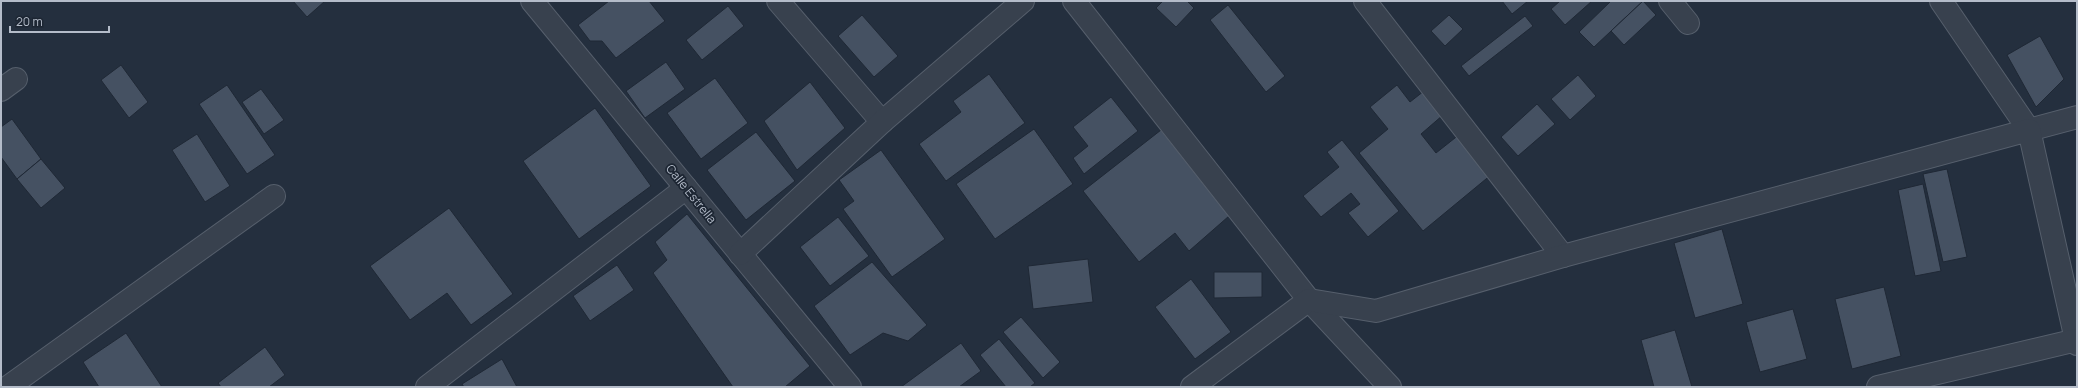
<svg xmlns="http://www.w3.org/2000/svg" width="2078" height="388" viewBox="0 0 2078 388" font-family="Manrope,sans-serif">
<rect width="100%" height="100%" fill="#242f3e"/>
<g fill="#455162" stroke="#1f2835">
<polygon points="293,1 325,1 307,17"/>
<polygon points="609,1 649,1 665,21 616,58 602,41 590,41 578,25"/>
<polygon points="1163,1 1187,1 1194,8 1176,27 1156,8"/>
<polygon points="1502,1 1528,1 1512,14"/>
<polygon points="1560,1 1592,1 1565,25 1551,9"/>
<polygon points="1611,1 1643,1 1594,47 1579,32"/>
<polygon points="1643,1 1656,15 1624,45 1611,31"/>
<polygon points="1228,5 1285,76 1266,92 1210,20"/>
<polygon points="728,6 744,26 702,60 686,40"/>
<polygon points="862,15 898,56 874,77 838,36"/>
<polygon points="1449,15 1463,29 1445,46 1431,31"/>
<polygon points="1525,16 1533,26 1469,76 1461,66"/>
<polygon points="2040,36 2064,79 2036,107 2007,55"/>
<polygon points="666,62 685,89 645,118 626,91"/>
<polygon points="121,65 148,102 129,118 101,80"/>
<polygon points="989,74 1025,123 946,181 919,144 961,112 953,101"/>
<polygon points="1578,75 1596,96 1570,120 1551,99"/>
<polygon points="715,78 748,123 701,159 667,113"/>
<polygon points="810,82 845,128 797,170 764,121"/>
<polygon points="227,85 275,155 247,174 199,104"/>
<polygon points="1397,85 1410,102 1424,91 1443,115 1421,134 1436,153 1460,134 1492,174 1423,231 1359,153 1388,129 1370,107"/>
<polygon points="261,89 284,120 264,134 242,102"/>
<polygon points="1111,97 1138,131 1084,174 1073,158 1088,146 1073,127"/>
<polygon points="1537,104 1555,124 1518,156 1501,137"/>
<polygon points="595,108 651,186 579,239 523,161"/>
<polygon points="12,119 41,159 17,179 1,157 1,127"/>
<polygon points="1034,129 1073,184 995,239 956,184"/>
<polygon points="1161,130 1229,216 1189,251 1175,233 1139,262 1083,191"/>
<polygon points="756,132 795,181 746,220 707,170"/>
<polygon points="197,134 230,186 205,202 172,150"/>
<polygon points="1342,140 1399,211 1368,237 1348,213 1360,204 1351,193 1321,217 1303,196 1339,167 1327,152"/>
<polygon points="881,150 945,239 892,277 843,209 854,201 839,180"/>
<polygon points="41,159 65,188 41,208 17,179"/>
<polygon points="1947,169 1967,257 1943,262 1923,174"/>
<polygon points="1923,184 1941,271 1915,276 1898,190"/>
<polygon points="449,208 513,294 471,325 447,293 410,320 370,266"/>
<polygon points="687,214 810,366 785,387 733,387 653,273 667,260 655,242"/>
<polygon points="838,217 869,256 830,286 800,247"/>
<polygon points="1722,229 1743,304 1695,318 1674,243"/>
<polygon points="1088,259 1093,302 1033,309 1028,266"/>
<polygon points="872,262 927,325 908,341 883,333 850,355 814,306"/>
<polygon points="617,265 634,290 590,321 573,296"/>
<polygon points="1214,272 1262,272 1262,297 1214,298"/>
<polygon points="1191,279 1231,332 1195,359 1155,307"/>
<polygon points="1884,287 1901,356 1852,369 1835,299"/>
<polygon points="1793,309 1807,359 1760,372 1746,322"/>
<polygon points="1021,317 1060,362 1043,378 1003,332"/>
<polygon points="1675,330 1692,387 1654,387 1641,340"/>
<polygon points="126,333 162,387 99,387 83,362"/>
<polygon points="999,339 1035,383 1030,387 1006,387 980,355"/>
<polygon points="961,343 981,371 959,387 901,387"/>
<polygon points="265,347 285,375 269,387 221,387 218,383"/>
<polygon points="502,359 517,387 464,387 462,384"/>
</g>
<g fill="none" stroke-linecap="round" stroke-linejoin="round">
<defs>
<g id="street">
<polyline points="532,1 850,387"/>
<polyline points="778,1 882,122"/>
<polyline points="1074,1 1309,300 1390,387"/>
<polyline points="1365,1 1563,256"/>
<polyline points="1670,1 1688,23"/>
<polyline points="1941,1 2029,130 2077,117"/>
<polyline points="1,90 16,79"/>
<polyline points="740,254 882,122 1023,1"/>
<polyline points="8,387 274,196"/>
<polyline points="427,387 686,188"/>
<polyline points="1192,387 1309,300 1376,311 1563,256 2029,130 2077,344"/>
<polyline points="1878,387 2077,340"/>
</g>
</defs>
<use href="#street" stroke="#565f6c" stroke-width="24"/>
<use href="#street" stroke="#38414e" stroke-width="22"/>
</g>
<g text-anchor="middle" stroke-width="3.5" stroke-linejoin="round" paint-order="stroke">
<g font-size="12" fill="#b4bcc9" stroke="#1d2633">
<text transform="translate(691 194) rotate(51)" y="4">Calle Estrella</text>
</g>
</g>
<rect width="2078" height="388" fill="none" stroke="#b4bcc9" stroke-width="4"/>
<path d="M10 26v6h99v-6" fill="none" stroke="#b4bcc9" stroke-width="2"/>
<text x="16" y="26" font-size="12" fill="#b4bcc9" stroke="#1d2633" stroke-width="3" paint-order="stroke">20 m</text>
</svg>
